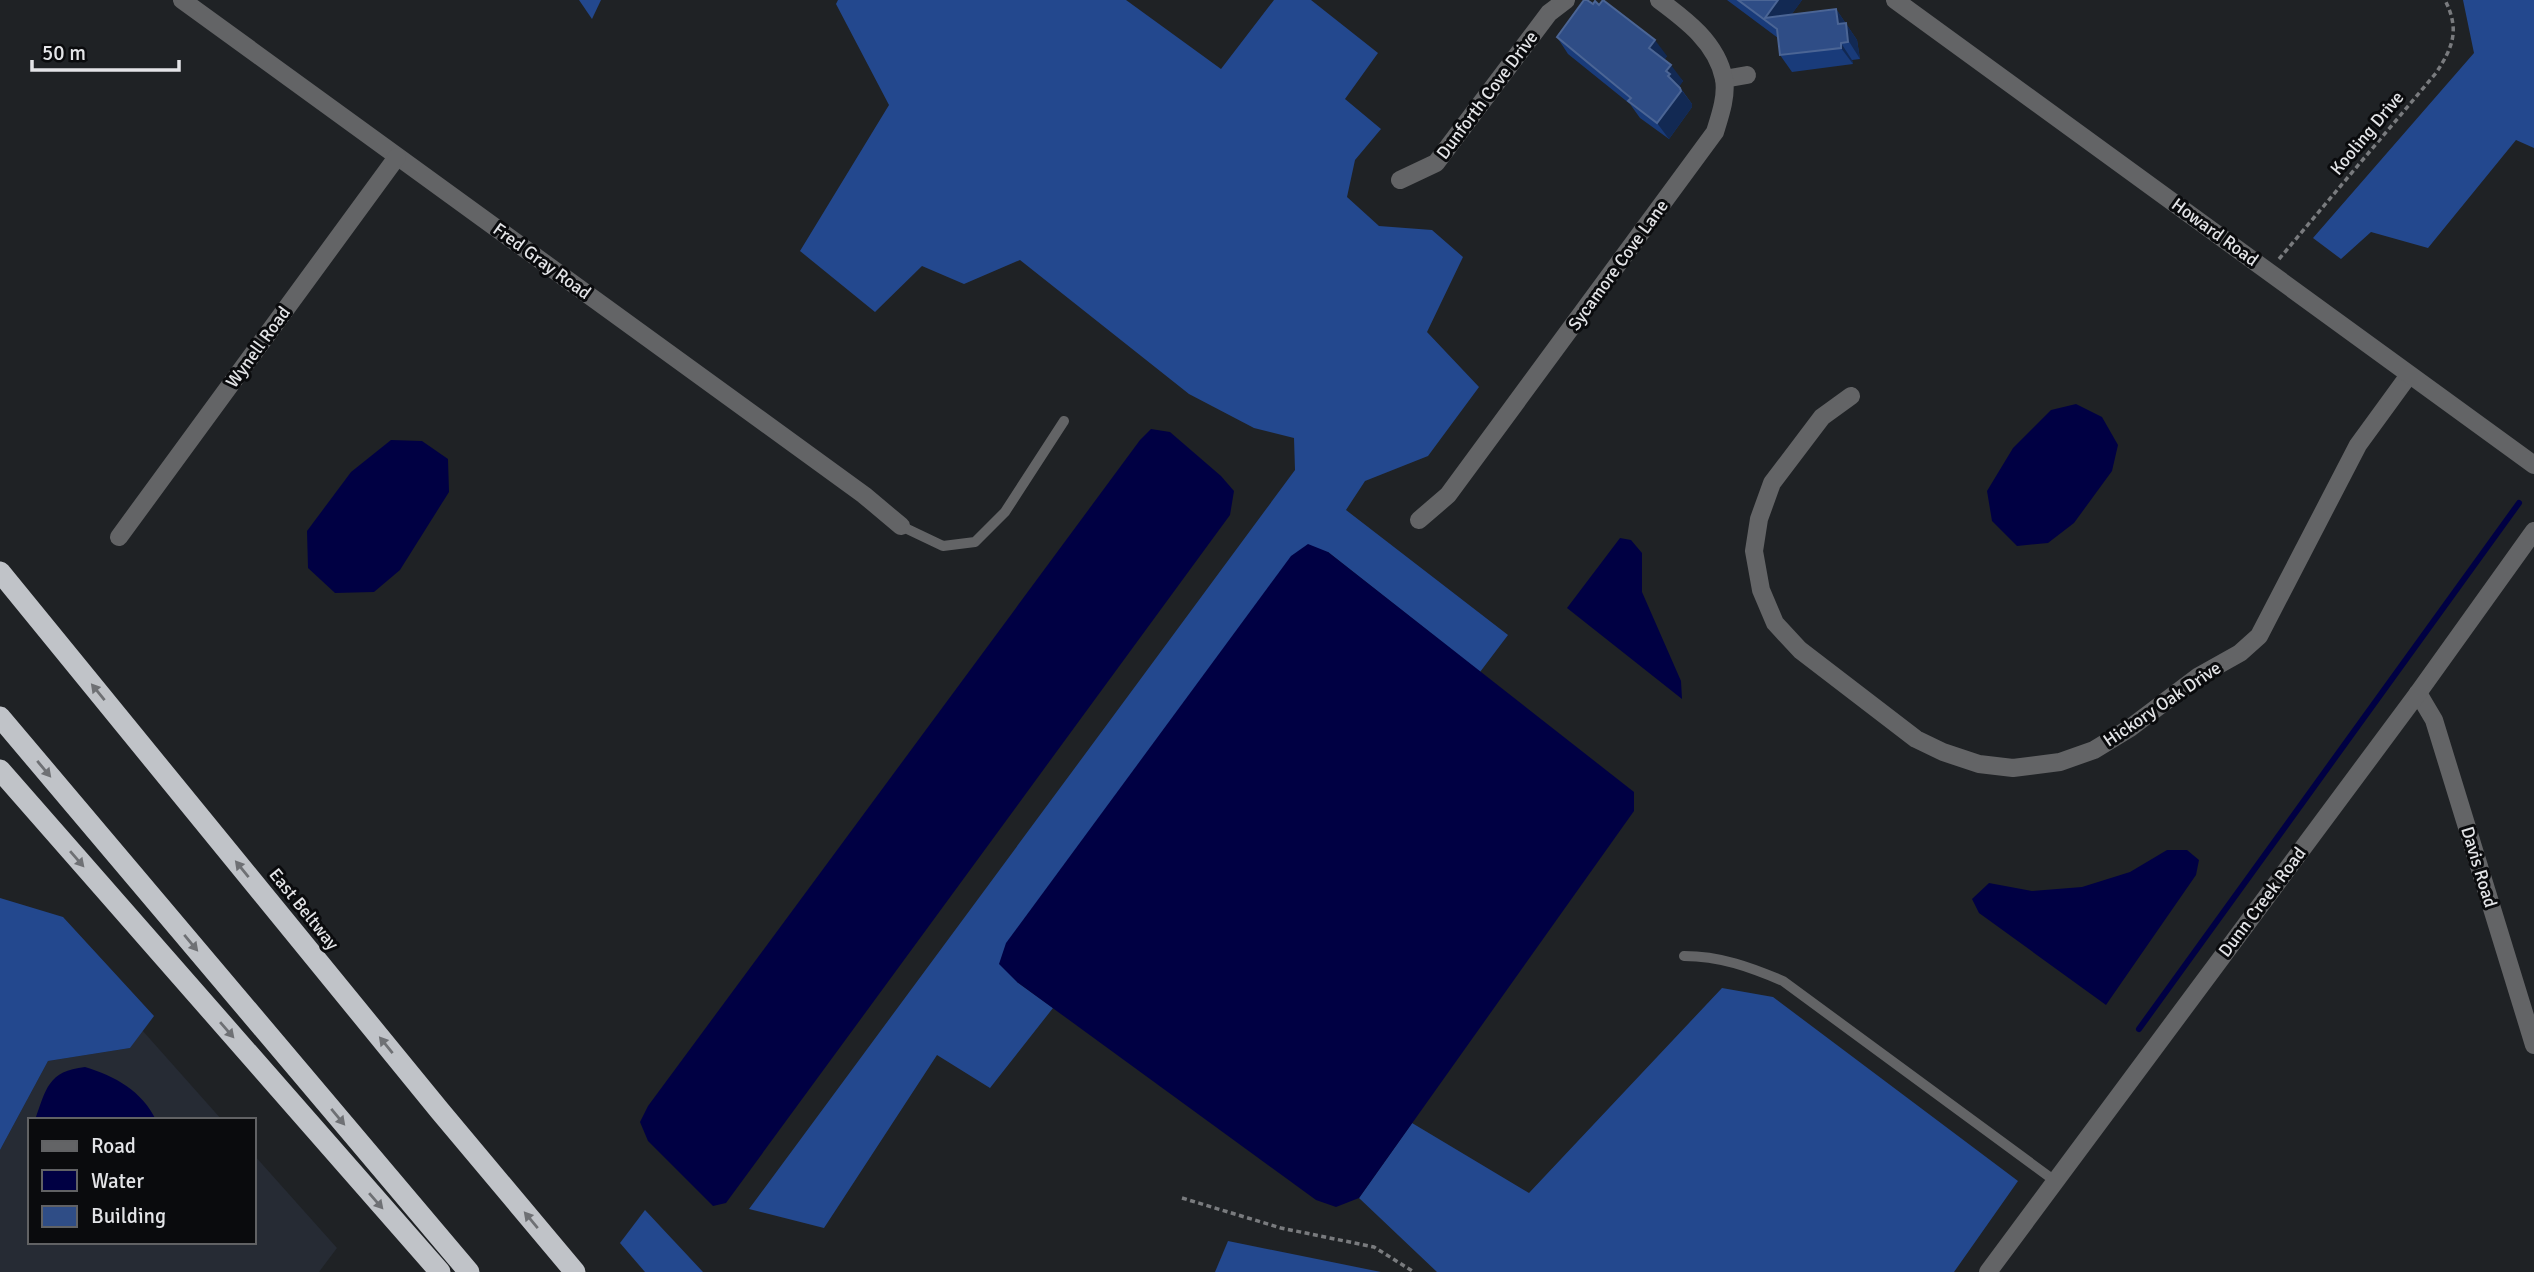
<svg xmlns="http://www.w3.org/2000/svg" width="2534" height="1272" viewBox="0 0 2534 1272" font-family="Signika,sans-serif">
<rect width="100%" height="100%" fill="#1f2225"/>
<polygon fill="#262b34" points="142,1030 222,1120 30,1120 30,1242 254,1242 254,1155 337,1248 319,1272 0,1272 0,1150 48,1061 130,1048"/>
<g fill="#23488e">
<polygon points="579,0 601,0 592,19"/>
<polygon points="838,0 1126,0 1221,69 1274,0 1311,0 1378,53 1345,99 1381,129 1355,160 1347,197 1379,226 1432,230 1463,257 1427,332 1479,387 1428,456 1365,481 1346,510 1508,635 1480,672 1328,552 1017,982 1053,1008 990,1088 937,1055 824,1228 749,1209 1295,470 1294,438 1254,428 1189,394 1020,260 964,284 922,266 875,312 800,251 889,105 836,4"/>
<polygon points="2463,0 2534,0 2534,148 2516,140 2428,248 2371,232 2341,259 2313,238 2474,53"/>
<polygon points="0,898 63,917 154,1016 130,1048 48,1061 0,1150"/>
<polygon points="1722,988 1773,997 2018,1181 1954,1272 1437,1272 1359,1198 1412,1123 1529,1193"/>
<polygon points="645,1210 703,1272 645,1272 620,1243"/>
<polygon points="1228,1241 1381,1272 1215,1272"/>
</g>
<g fill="#000043">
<polygon points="2076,404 2102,417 2118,445 2112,471 2074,523 2048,543 2017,546 1992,521 1987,491 2013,448 2051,410"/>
<polygon points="1151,429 1170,432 1221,476 1234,491 1230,515 726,1203 713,1206 648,1141 640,1122 648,1106 1140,440"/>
<polygon points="391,440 422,441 448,459 449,492 400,570 374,592 335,593 308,568 307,531 351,472"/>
<polygon points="1620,538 1631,540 1642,553 1642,592 1681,681 1682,699 1567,608"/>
<polygon points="1308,544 1328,552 1634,792 1634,811 1359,1198 1336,1207 1316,1200 1017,982 999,964 1006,943 1291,556"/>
<polygon points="2167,850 2187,850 2199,860 2196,875 2106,1005 1979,913 1972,899 1989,883 2032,891 2082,887 2130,872"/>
<path d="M85,1067c30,9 57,24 71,53h-121c11,-31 13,-49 50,-53z"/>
</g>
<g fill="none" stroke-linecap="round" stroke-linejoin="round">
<polyline stroke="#000043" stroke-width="6" points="2139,1029 2519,503"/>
<g stroke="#797b7e" stroke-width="3.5" stroke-dasharray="5 3.5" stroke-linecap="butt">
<path d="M2279,259l157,-186c17,-26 24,-43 9,-73"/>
<polyline points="1182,1198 1281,1228 1374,1247 1414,1272"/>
</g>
<g stroke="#636466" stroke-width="10">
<polyline points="901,526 943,546 975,542 1005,512 1064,421"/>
<path d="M1684,956c36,0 66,11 99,25l272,200"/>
</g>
<g stroke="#636466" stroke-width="18">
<polyline points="182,0 656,344 864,495 901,526"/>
<polyline points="1724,79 1747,75"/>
<polyline points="1400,180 1436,163 1549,13 1566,0"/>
<polyline points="1851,396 1822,417 1772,483 1759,519 1754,551 1761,590 1775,623 1800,650 1916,739 1943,752 1979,764 2013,768 2060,762 2094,750 2130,728 2199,676 2240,653 2259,636 2358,445 2409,375"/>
<path d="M1419,520l29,-25 267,-363c5,-16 12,-36 9,-53 -7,-36 -38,-59 -65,-79"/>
<polyline points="119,537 397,157"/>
</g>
<g stroke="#636466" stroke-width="18">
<polyline points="1895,0 2534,465"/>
<polyline points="2418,693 2434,720 2534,1045"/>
<polyline points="1988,1272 2418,693 2534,531"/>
</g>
<g stroke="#c0c3c8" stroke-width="21">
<polyline points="0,572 440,1111 575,1272"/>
<polyline points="0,717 469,1272"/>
<polyline points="0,770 440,1272"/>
</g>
</g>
<g fill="#193b7a">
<polygon points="1727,0 1802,0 1791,15 1836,9 1857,40 1860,59 1852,60 1853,64 1792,72 1780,55 1778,38"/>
<polygon points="1557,37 1667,56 1664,60 1683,81 1679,86 1692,104 1692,107 1669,139 1640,118 1630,104 1568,54"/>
</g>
<g fill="#122953">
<polygon points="1778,0 1802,0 1779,32 1765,18"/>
<polygon points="1836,9 1857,40 1860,59 1838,24"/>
<polygon points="1655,40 1667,56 1661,65 1649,48"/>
<polygon points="1841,43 1852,60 1853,64 1841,48"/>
<polygon points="1671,65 1683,81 1679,87 1692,104 1692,107 1669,139 1657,123 1668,76 1666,71"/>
</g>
<g fill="#2f4d86" stroke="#4b6595" stroke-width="2">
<polygon points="1584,0 1587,0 1593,4 1595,1 1599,5 1603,0 1655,40 1649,48 1671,65 1666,71 1670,74 1668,76 1680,88 1681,91 1657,123 1628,101 1631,98 1557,37"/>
<polygon points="1738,0 1778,0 1765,18 1836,9 1838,24 1846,23 1848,42 1841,43 1841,48 1780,55 1777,29"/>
</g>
<defs><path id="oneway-solid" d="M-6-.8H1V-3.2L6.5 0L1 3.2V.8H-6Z" transform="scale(1.75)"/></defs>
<g fill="#6e7074">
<use href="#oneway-solid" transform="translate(98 692) rotate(-129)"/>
<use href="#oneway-solid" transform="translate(44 769) rotate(50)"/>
<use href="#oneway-solid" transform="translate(77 859) rotate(49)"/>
<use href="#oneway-solid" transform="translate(242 869) rotate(-129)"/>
<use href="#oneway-solid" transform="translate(191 943) rotate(50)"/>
<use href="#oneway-solid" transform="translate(227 1030) rotate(49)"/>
<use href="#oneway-solid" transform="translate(386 1045) rotate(-129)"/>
<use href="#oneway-solid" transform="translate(338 1117) rotate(50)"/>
<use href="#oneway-solid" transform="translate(376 1201) rotate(49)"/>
<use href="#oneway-solid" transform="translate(531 1220) rotate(-130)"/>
</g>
<g text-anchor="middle" stroke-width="6" stroke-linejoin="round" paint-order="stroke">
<g font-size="18" fill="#e3e4e7" stroke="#0a0b0d">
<text transform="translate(1487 95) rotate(-53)" y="6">Dunforth Cove Drive</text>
<text transform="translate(2367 133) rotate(-50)" y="6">Kooling Drive</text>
<text transform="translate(2215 232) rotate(36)" y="6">Howard Road</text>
<text transform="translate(542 261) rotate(36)" y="6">Fred Gray Road</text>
<text transform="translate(1618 265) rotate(-54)" y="6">Sycamore Cove Lane</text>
<text transform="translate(258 347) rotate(-54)" y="6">Wynell Road</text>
<text transform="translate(2162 704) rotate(-34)" y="6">Hickory Oak Drive</text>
<text transform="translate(2479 867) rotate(73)" y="6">Davis Road</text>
<text transform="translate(2262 902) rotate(-53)" y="6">Dunn Creek Road</text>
<text transform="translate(304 909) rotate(51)" y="6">East Beltway</text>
</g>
</g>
<rect x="28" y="1118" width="228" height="126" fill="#0a0b0d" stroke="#616264" stroke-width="2"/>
<rect x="42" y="1141" width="35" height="10" fill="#636466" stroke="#616264" stroke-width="2"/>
<text x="91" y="1153" font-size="21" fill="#e3e4e7">Road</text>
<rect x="42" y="1170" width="35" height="21" fill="#000043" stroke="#616264" stroke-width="2"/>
<text x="91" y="1188" font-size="21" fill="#e3e4e7">Water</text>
<rect x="42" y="1206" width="35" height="21" fill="#2f4d86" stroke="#616264" stroke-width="2"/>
<text x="91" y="1223" font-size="21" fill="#e3e4e7">Building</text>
<path d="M32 60v10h147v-10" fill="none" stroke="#e3e4e7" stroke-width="3.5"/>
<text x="42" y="60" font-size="21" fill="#e3e4e7" stroke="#0a0b0d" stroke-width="5" paint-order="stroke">50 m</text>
</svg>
